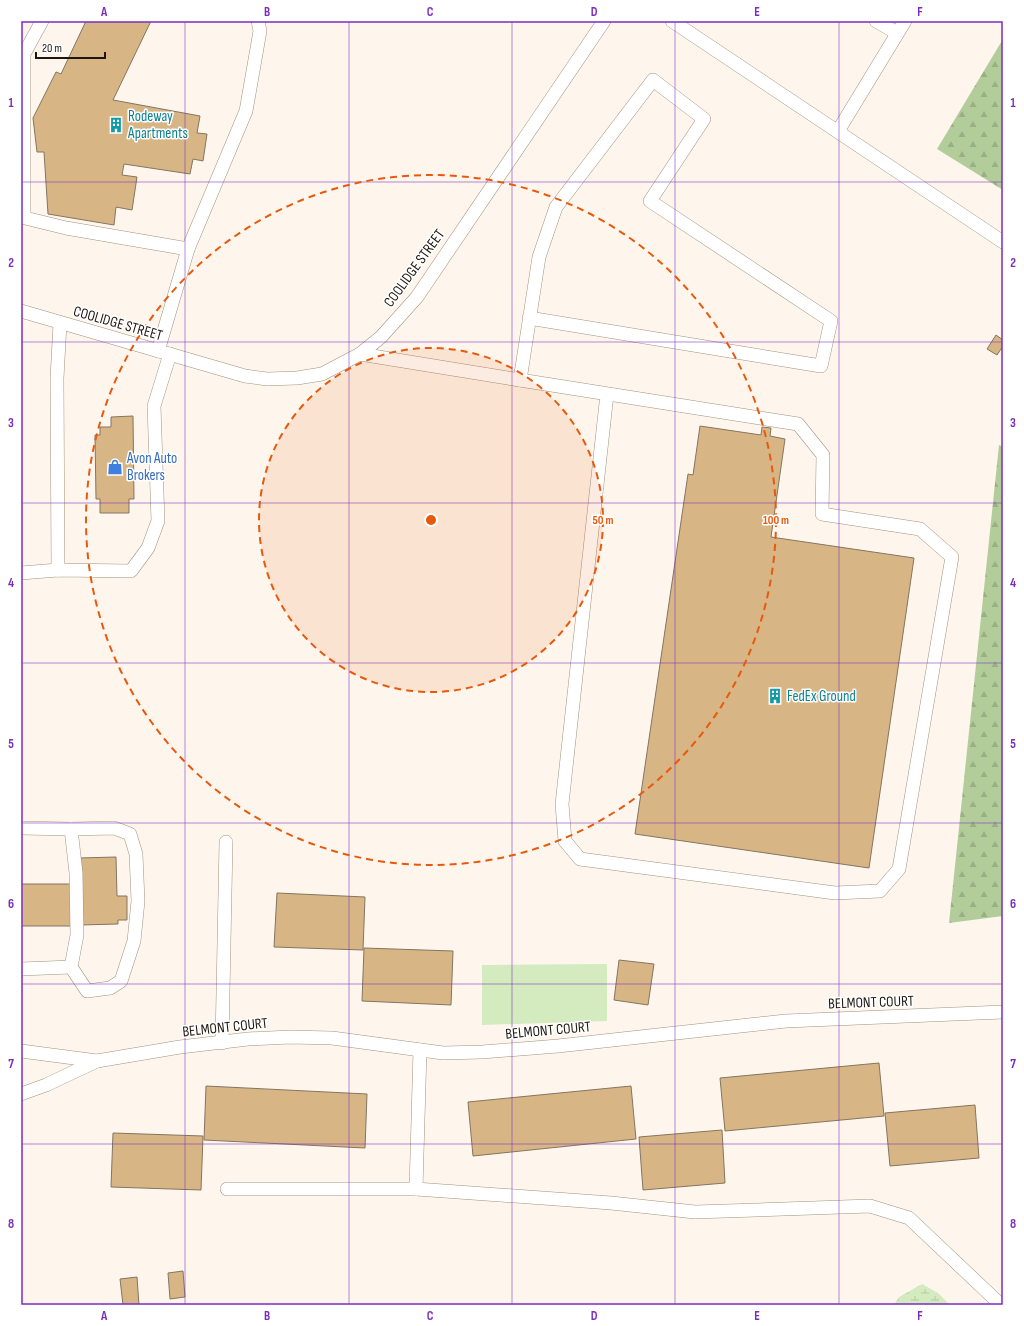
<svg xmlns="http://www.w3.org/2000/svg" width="1024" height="1326" viewBox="0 0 1024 1326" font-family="'Sofia Sans Condensed',sans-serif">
<defs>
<pattern id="forest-firs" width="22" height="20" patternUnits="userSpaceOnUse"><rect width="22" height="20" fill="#b3cd9a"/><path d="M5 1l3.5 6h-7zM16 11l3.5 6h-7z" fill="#9aaf84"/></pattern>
<pattern id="wetland-marsh" width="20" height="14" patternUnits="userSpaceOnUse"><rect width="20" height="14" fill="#d4ebc0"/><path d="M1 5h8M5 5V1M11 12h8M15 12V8" fill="none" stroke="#b6c9a4"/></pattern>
</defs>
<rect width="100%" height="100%" fill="#fef6ed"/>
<g fill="url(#forest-firs)">
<polygon points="1003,39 1003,190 937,149"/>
<polygon points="999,445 1003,447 1003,916 949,923"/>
</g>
<polygon fill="url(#wetland-marsh)" points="922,1284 938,1293 950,1305 894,1305 899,1297"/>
<polygon fill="#d4ebc0" points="607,964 607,1021 482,1025 482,965"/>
<g fill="#d8b585" stroke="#847560">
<polygon points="86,21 151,21 113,100 200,116 197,133 207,134 203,161 193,159 190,174 124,164 122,175 137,177 132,210 116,207 114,225 48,214 44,152 37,152 33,118 56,72 61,74"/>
<polygon points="996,335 1003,340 1003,346 997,355 987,349"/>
<polygon points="133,416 134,499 129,499 129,513 100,513 100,499 96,499 95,435 100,435 100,427 111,427 111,417"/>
<polygon points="700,426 761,435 762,427 771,428 770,436 785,439 771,537 914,558 869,868 635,834 688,474 693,475"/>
<polygon points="116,857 117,896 127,896 127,920 118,920 118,924 80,925 79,858"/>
<rect x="21" y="884" width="54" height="42"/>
<polygon points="277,893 365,897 363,950 274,947"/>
<polygon points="364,948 453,951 451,1005 362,1001"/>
<polygon points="619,960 654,964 648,1005 614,1000"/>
<polygon points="879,1063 884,1116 725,1131 720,1078"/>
<polygon points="206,1086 367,1094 365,1148 204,1140"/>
<polygon points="631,1086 636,1139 473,1156 468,1102"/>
<polygon points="975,1105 979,1158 890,1166 885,1113"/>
<polygon points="722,1130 725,1183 643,1190 639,1137"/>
<polygon points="113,1133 203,1136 201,1190 111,1187"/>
<polygon points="183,1271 185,1297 170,1299 168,1273"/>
<polygon points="137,1277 139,1305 123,1305 120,1279"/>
</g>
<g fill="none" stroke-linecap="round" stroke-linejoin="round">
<defs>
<g id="lane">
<polyline points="672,21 1003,242"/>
<polyline points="876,21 897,33"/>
<polyline points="838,131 905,21"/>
<polyline points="21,217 66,228 188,249 246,111 260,31 258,21"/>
<polyline points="24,217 24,54 42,21"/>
<polyline points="21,311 245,376 267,379 297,378 322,374 360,354 381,337 417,297 604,21"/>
<polyline points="158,351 188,249"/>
<polyline points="360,354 520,380 539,257 556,207 653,80 704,119 650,201 831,321 821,366 529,318"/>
<polyline points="520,380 798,424 823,455 822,514 920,529 952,557 899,869 880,891 835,893 580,859 565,841 562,804 607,394"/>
<polyline points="58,570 57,378 60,323"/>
<polyline points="21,573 58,570 131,571 148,548 158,521 154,406 170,354"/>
<polyline points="21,828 71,829 76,873 77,935 71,967 21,969"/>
<polyline points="71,829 114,828 130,834 136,854 138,901 134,941 121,981 110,988 87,991 71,967"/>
<polyline points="222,1043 226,842"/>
<polyline points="21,1051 97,1061 46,1085 21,1094"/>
<polyline points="97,1061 180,1047 248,1039 290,1037 332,1038 443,1053 482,1052 558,1046 786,1021 1003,1012"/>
<polyline points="227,1189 416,1189 611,1203 695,1212 870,1206 909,1218 1001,1305"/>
<polyline points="416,1189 420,1050"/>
</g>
</defs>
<use href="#lane" stroke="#a2927d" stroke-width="14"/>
<use href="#lane" stroke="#fff" stroke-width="13"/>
</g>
<path fill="none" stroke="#7b2cbf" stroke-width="1" stroke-opacity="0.55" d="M185,21v1284M349,21v1284M512,21v1284M675,21v1284M839,21v1284M21,182h982M21,342h982M21,503h982M21,663h982M21,823h982M21,984h982M21,1144h982"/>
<circle cx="431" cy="520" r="172" fill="#e8590c" fill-opacity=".12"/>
<g fill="none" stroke="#e8590c" stroke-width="2" stroke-dasharray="7 5">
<circle cx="431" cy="520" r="172"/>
<circle cx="431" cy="520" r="345"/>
</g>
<defs>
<symbol id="building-bare" viewBox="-9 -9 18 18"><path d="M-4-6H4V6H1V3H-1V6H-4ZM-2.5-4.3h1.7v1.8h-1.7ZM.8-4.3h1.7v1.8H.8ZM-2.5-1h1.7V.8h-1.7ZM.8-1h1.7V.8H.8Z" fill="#0f9aa8" stroke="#fff" stroke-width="2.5" paint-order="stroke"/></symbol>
<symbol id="shop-bare" viewBox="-9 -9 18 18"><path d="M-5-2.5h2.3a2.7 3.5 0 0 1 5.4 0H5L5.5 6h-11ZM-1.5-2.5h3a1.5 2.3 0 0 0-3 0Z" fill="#3f7fe0" stroke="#fff" stroke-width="2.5" paint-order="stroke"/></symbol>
</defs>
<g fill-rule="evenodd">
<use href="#building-bare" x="105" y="114" width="22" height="22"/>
<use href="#shop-bare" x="104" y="456" width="22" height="22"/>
<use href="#building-bare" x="764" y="685" width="22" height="22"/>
</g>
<g text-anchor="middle" stroke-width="3" stroke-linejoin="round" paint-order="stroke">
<g font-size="15" fill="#0d838f" stroke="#fff" text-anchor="start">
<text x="128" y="121">Rodeway<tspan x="128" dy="17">Apartments</tspan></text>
<text x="787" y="701">FedEx Ground</text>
</g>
<g font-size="15" fill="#1d170f" stroke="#fff">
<text transform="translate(414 268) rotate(-54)" y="5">COOLIDGE STREET</text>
<text transform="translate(118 323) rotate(16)" y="5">COOLIDGE STREET</text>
<text transform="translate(871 1002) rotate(-2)" y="5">BELMONT COURT</text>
<text transform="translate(225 1027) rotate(-6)" y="5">BELMONT COURT</text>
<text transform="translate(548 1030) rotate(-5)" y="5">BELMONT COURT</text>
</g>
<g font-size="15" fill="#366cbe" stroke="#fff" text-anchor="start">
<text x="127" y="463">Avon Auto<tspan x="127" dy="17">Brokers</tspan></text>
</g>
</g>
<circle cx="431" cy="520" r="6" fill="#e8590c" stroke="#fff" stroke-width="2"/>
<g font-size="12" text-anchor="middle" font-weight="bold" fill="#e8590c" stroke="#fff" stroke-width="3" stroke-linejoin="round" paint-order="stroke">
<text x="603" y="524">50 m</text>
<text x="776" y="524">100 m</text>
</g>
<rect width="1024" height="1326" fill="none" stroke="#ffffff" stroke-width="44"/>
<path d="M36 52v6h69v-6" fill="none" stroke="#1d170f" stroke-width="2"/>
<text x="42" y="52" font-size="12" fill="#1d170f" stroke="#ffffff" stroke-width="3" paint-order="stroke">20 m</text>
<rect x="22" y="22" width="980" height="1282" fill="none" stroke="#7b2cbf" stroke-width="1.5"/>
<g font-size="13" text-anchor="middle" font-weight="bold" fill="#7b2cbf">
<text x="104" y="16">A</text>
<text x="267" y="16">B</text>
<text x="430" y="16">C</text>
<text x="594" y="16">D</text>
<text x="757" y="16">E</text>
<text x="920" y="16">F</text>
<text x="11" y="107">1</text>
<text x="1013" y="107">1</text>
<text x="11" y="267">2</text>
<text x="1013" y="267">2</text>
<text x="11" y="427">3</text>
<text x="1013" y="427">3</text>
<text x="11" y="587">4</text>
<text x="1013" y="587">4</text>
<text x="11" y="748">5</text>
<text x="1013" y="748">5</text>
<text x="11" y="908">6</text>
<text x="1013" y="908">6</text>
<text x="11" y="1068">7</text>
<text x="1013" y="1068">7</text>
<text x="11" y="1228">8</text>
<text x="1013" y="1228">8</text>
<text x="104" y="1320">A</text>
<text x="267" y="1320">B</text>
<text x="430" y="1320">C</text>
<text x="594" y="1320">D</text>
<text x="757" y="1320">E</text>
<text x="920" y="1320">F</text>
</g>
</svg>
